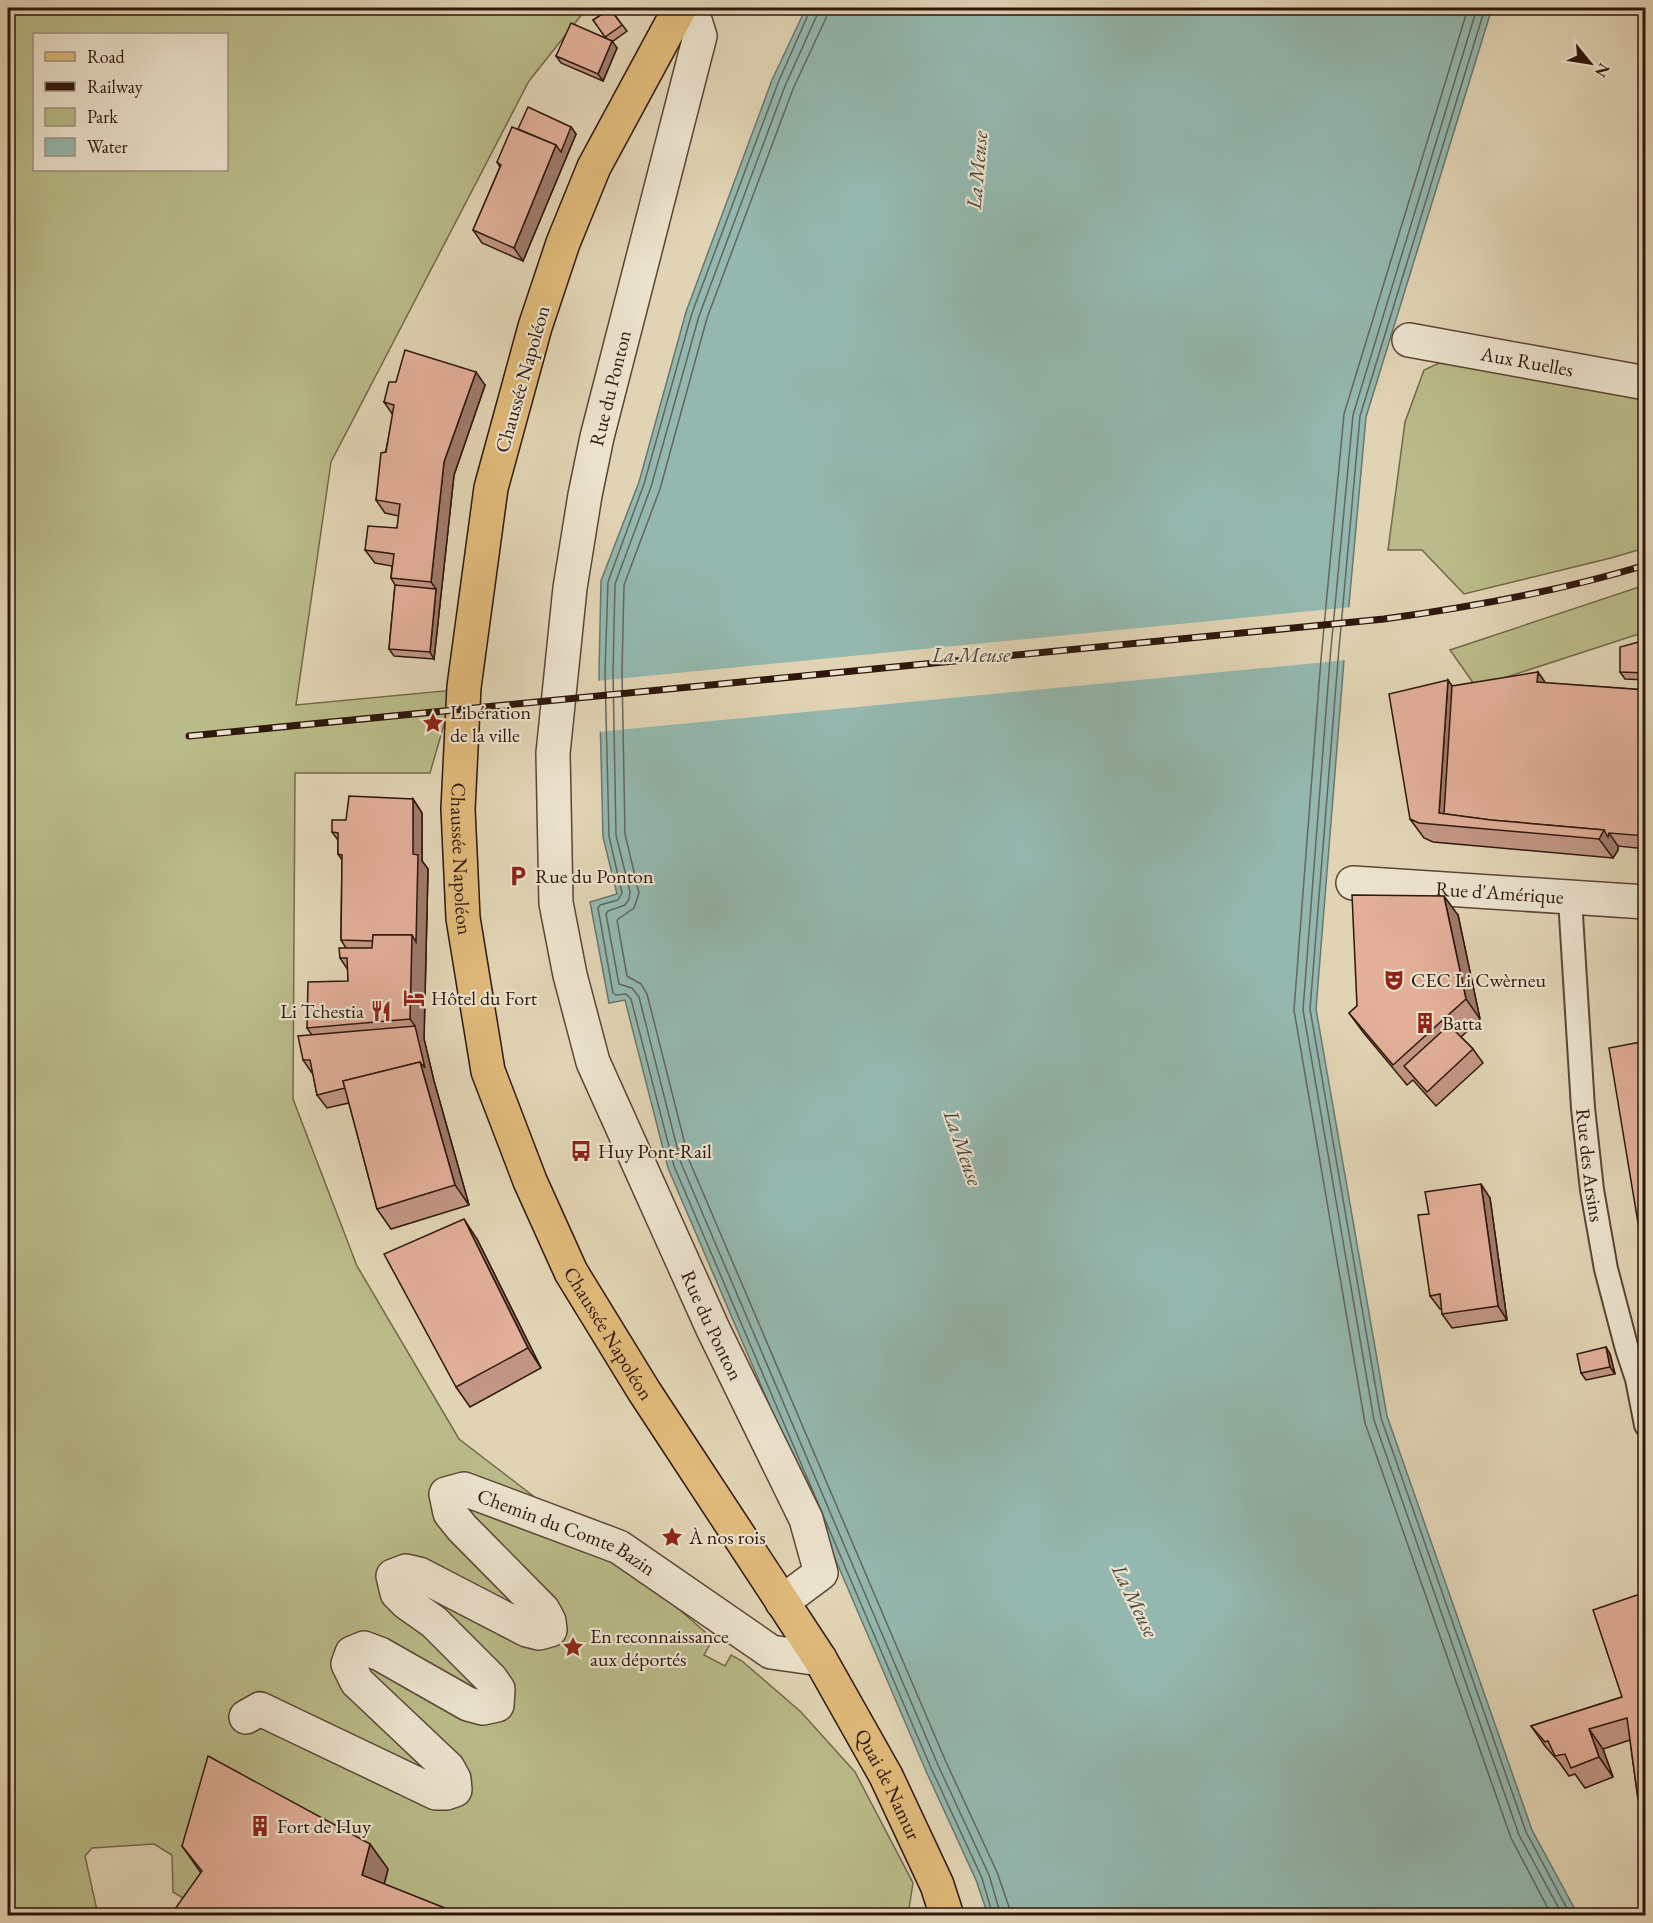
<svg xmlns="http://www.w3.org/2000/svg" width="1653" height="1923" viewBox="0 0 1653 1923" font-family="'EB Garamond',serif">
<rect width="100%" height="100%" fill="#e1d4b4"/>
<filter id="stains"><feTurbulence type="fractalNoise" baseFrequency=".00333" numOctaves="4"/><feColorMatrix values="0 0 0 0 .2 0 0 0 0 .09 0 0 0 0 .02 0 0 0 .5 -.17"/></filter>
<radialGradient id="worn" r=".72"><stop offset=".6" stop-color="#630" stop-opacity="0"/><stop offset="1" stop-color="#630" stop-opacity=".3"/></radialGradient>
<g fill="#b9bb88" stroke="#74684a" stroke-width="1.5" fill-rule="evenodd">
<path d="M8,8h579l-58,73 -198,381 -35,243 158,-15 -24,83h-135l-2,326 64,167 102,173 206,158 48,42 -9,16 21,11 6,-11 11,6 59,51 54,60 58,111 -5,32h-490l-38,-15 8,-30 -168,27 -12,16 -35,-21 -1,-37 -18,-11 -62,4 -7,8 13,59 -90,1zM34,34h192v136h-192z"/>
<polygon points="1446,360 1645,398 1645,548 1611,558 1464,594 1422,550 1388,550 1405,422 1424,370"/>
<polygon points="1645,585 1645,632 1476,687 1450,650"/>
</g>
<polygon fill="#94b8af" stroke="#6b776e" stroke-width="1.5" points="806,8 1492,8 1366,417 1344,660 1316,1009 1387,1416 1532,1830 1578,1915 988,1915 976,1880 926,1771 668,1168 625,1000 609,1003 590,902 617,894 603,837 599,672 601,581 639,482 686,312 772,80"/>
<polygon fill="#e1d4b4" points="1353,607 1347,660 597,732 596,681"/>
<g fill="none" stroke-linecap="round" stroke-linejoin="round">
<g stroke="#61675e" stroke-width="1.5">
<polyline points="811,8 778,83 692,313 644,484 608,582 605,672 609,836 622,893 618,900 600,905 598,908 613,993 616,995 626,994 631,999 674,1166 931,1768 982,1878 993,1916"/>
<polyline points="819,8 817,15 785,86 699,316 651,487 615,584 613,672 616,835 630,892 629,899 625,905 608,911 606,914 619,984 632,988 639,997 681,1163 938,1765 989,1875 1001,1916"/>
<polyline points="828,8 826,18 793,89 707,318 660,489 624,585 622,672 625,834 639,893 634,908 617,920 627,976 641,984 647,994 689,1160 946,1762 997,1872 1009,1907 1010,1916"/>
<polyline points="1468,8 1344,414 1321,659 1294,1010 1365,1423 1511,1838 1552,1916"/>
<polyline points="1477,8 1353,415 1330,659 1303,1010 1374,1420 1519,1835 1563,1916"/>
<polyline points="1485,8 1360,416 1338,660 1310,1009 1381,1418 1526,1832 1571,1916"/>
</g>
<defs>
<g id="lane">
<path id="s1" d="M1570,899l13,209 9,82 14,79 21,80 10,30 9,46"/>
</g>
<g id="street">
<path id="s2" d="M691,8l9,28 -103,401 -12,58 -15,93 -17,165 3,150 14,72 23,87 120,267 93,190 15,54 -39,29"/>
<path id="s3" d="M1409,340l237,43"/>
<path id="s4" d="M1353,883l293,19"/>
<path id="s5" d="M246,1717l14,-8 176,84h10l9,-3 -1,-11 -6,-11 -91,-86 -9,-18 4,-11 12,-5 16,6 88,50 15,4 14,-3 1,-16 -7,-10 -57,-57 -27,-19 -10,-10 -4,-17 13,-5 13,3 108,56 12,3 11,-3 -1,-9 -6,-11 -81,-82 -12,-15 -4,-19 18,-5 155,58 152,105 49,7"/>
</g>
<g id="primary">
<path id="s6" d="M680,8l-86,159 -31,76 -28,84 -44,161 -27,199 -6,122 5,109 25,153 42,110 41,91 73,119 176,268 66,117 51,109 10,31"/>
</g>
</defs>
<use href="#lane" stroke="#5b4636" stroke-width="26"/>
<use href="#street" stroke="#5b4636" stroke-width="36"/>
<use href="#primary" stroke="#2e160c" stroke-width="36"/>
<use href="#lane" stroke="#ece3ce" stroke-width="22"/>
<use href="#street" stroke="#ece3ce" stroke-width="33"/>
<use href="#primary" stroke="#e0ba7a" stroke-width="33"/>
<defs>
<path id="rail" d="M189,736l1195,-117c88,-12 176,-28 262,-54"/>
</defs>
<use href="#rail" stroke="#2e160c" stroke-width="7"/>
<use href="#rail" stroke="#ece3ce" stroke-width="4.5" stroke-dasharray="14" stroke-linecap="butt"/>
</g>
<g fill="#c29684" stroke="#2e160c" stroke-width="1.5">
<polygon points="610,9 627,31 612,42 617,48 603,81 561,63 556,56 607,39 593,20"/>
<polygon points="571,127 576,134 523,261 482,243 473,230 500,167 497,162"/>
<polygon points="485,385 454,475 434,659 394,656 389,649 395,585 391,578 392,566 375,563 365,550 397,528 399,516 385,513 376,500 393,415 384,402"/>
<polygon points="1646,640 1646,680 1625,679 1620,672"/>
<polygon points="1545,683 1646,690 1646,849 1618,846 1618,850 1613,858 1433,842 1424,838 1410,819 1452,686"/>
<polygon points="413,799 422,813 422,861 428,869 424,1039 434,1081 469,1205 391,1229 377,1209 349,1103 327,1108 317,1095 313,1073 312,1073 303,1060 312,1035 307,1028 348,981 348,970 340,958 346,948 341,940 342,860 338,854 338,840 332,832"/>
<polygon points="1458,915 1480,1019 1461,1037 1473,1049 1483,1063 1436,1106 1413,1080 1407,1085 1363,1032 1349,1013"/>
<polygon points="1490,1198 1507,1320 1452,1328 1442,1314 1442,1309 1440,1309 1430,1296 1429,1214"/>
<polygon points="477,1239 541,1368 470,1407 456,1387"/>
<polygon points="1606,1347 1610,1354 1615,1374 1586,1380 1581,1373"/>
<polygon points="1646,1592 1646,1809 1638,1799 1630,1740 1603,1749 1613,1777 1585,1788 1575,1774 1569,1776 1559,1762 1545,1746 1531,1726 1622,1697"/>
<polygon points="182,1846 388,1869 201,1873"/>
</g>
<g fill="#9e7a6b" stroke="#2e160c" stroke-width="1.5">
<polygon points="612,41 617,48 603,81 598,74"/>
<polygon points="571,127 576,134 523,261 514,248 556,145"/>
<polygon points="476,372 485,385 454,475 434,659 430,652 436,589 431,582 444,462"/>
<polygon points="1538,672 1547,685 1537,682"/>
<polygon points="1448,680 1462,700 1454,821 1439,813"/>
<polygon points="413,799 422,813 422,861 428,869 424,1039 434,1081 469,1205 455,1185 420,1062 415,1026 410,1019"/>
<polygon points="1604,830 1609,833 1618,846 1618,850 1613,858 1599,839"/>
<polygon points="1444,896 1458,915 1480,1019 1466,999"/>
<polygon points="1481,1184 1490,1198 1507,1320 1498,1306"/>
<polygon points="464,1219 477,1239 541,1368 528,1348"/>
<polygon points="1606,1347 1610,1354 1615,1374 1610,1367"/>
<polygon points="1589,1729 1603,1749 1613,1777 1599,1757"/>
<polygon points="370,1844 388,1869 380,1900 362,1875"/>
</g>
<g fill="#e2af99" stroke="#2e160c" stroke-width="1.5">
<polygon points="610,9 622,25 605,37 593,20"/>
<polygon points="571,23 612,41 598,74 556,56"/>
<polygon points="528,107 571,127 561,152 556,145 518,129"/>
<polygon points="512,127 556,145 514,248 473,230 501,165 497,162"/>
<polygon points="405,350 476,372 444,462 431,582 391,578 394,554 365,550 368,526 397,528 400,504 376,500 381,453 386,452 394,405 384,402 389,382 396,382"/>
<polygon points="395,585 436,589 430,652 389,649"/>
<polygon points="1646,640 1646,673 1620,672 1620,647"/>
<polygon points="1538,672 1537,682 1646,690 1646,836 1609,833 1608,837 1604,830 1491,820 1444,814 1452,686"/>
<polygon points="1448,680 1439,813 1491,820 1604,830 1599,839 1419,823 1410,819 1389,694"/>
<polygon points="349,796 413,799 413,854 418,855 416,942 412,935 373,935 373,941 341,940 342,855 338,854 338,833 332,832 332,820 346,820"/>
<polygon points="1352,895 1444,896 1466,999 1393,1065 1349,1013 1357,1006"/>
<polygon points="373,935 412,935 410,1019 307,1028 308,982 348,981 347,958 340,958 339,948 372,948"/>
<polygon points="1449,1025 1473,1049 1427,1092 1404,1066"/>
<polygon points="415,1026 425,1068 420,1062 343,1081 345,1088 317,1095 310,1060 303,1060 298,1036"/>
<polygon points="1646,1041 1646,1271 1609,1048"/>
<polygon points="420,1062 455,1185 377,1209 343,1081"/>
<polygon points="1481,1184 1498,1306 1442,1314 1440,1294 1430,1296 1418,1215 1429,1214 1425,1192"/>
<polygon points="464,1219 528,1348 456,1387 384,1254"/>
<polygon points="1606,1347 1610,1367 1581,1373 1577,1354"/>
<polygon points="1646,1592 1646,1799 1638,1799 1627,1718 1589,1729 1599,1757 1571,1768 1565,1754 1555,1756 1548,1741 1545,1742 1531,1726 1622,1697 1593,1610"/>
<polygon points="208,1756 370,1844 362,1875 465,1916 170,1916 202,1871 182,1846"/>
</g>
<defs>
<symbol id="sight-bare" viewBox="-9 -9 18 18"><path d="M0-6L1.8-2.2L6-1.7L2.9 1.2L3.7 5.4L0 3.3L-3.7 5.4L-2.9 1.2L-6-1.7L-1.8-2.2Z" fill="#8f2418" stroke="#ece3ce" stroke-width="2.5" paint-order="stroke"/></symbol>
<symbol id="parking-bare" viewBox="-9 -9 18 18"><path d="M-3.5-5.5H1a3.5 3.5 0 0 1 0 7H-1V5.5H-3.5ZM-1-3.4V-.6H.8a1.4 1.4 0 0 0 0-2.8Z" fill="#8f2418" stroke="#ece3ce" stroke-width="2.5" paint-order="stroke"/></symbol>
<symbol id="theatre-bare" viewBox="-9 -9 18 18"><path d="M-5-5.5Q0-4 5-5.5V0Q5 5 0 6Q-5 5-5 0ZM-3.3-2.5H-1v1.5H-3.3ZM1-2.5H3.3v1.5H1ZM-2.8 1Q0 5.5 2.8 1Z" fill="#8f2418" stroke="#ece3ce" stroke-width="2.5" paint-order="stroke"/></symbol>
<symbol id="hotel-bare" viewBox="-9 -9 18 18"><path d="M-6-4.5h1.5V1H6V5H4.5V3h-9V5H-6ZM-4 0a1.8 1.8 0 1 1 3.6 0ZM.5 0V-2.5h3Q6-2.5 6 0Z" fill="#8f2418" stroke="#ece3ce" stroke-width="2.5" paint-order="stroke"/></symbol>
<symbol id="restaurant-bare" viewBox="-9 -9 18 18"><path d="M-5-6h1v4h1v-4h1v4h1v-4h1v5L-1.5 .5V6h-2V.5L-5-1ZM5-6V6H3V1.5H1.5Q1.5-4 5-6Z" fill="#8f2418" stroke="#ece3ce" stroke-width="2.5" paint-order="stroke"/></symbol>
<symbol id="building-bare" viewBox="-9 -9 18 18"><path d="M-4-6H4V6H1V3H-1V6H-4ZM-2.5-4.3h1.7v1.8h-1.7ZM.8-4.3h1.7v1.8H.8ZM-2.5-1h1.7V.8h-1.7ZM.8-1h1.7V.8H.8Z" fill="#8f2418" stroke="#ece3ce" stroke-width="2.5" paint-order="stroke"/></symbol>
<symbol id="bus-bare" viewBox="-9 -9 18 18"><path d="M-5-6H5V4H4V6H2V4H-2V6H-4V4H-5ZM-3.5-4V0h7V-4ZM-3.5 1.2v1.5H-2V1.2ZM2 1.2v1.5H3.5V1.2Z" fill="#8f2418" stroke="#ece3ce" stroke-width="2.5" paint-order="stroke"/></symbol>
</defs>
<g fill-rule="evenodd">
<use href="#sight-bare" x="418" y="708" width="30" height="30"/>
<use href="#parking-bare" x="503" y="861" width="30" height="30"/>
<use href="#theatre-bare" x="1379" y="965" width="30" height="30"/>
<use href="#hotel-bare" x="399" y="983" width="30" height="30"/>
<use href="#restaurant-bare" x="366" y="996" width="30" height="30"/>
<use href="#building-bare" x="1410" y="1008" width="30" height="30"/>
<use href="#bus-bare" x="566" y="1136" width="30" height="30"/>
<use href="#sight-bare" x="657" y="1522" width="30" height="30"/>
<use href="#sight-bare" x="558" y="1632" width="30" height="30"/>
<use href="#building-bare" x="245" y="1811" width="30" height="30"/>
</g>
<g text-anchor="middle" stroke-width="4.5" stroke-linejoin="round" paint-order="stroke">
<g font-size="20" fill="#2e160c" stroke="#ece3ce">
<text dy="7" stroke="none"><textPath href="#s3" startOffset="120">Aux Ruelles</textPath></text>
<text transform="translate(522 379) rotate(-74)" y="7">Chaussée Napoléon</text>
<text transform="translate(610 388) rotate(-76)" y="7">Rue du Ponton</text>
<text dy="7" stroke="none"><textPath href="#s6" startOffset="891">Chaussée Napoléon</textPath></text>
<text dy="7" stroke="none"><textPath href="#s4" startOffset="147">Rue d'Amérique</textPath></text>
<text dy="7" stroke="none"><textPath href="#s1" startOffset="267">Rue des Arsins</textPath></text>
<text dy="7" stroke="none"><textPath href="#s2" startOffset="1365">Rue du Ponton</textPath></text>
<text dy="7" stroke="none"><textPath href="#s6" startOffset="1395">Chaussée Napoléon</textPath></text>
<text dy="7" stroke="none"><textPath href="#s5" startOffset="1224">Chemin du Comte Bazin</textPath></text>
<text dy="7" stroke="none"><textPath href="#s6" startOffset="1926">Quai de Namur</textPath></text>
</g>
<g font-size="20" fill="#2e160c" stroke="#ece3ce" text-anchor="start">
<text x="450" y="719">Libération<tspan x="450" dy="23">de la ville</tspan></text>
<text x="535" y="883">Rue du Ponton</text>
<text x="1411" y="987">CEC Li Cwèrneu</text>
<text x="431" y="1005">Hôtel du Fort</text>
<text x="364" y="1018" text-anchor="end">Li Tchestia</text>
<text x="1442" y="1030">Batta</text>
<text x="598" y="1158">Huy Pont-Rail</text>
<text x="689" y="1544">À nos rois</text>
<text x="590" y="1643">En reconnaissance<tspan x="590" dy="23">aux déportés</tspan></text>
<text x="277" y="1833">Fort de Huy</text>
</g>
<g font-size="21" font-style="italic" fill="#4d473d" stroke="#ece3ce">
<text transform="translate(977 170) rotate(-85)" y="7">La Meuse</text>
<text x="971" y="662">La Meuse</text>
<text transform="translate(963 1148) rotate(71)" y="7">La Meuse</text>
<text transform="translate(1135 1601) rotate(64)" y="7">La Meuse</text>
</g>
</g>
<rect width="1653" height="1923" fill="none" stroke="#e1d4b4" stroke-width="30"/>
<rect x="9" y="9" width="1635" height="1905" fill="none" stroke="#2e160c" stroke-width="3"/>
<rect x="15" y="15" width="1623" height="1893" fill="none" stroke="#2e160c" stroke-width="1.5"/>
<rect x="33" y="33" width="195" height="138" fill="#ece3ce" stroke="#a09180" stroke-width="1.5"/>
<rect x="45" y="52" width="30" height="9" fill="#e0ba7a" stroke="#a09180" stroke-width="1.5"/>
<text x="87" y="63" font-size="18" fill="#2e160c">Road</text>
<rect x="45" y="82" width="30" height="9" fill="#2e160c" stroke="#a09180" stroke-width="1.5"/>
<text x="87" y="93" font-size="18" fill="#2e160c">Railway</text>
<rect x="45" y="108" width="30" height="18" fill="#b9bb88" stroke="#a09180" stroke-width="1.5"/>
<text x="87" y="123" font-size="18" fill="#2e160c">Park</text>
<rect x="45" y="138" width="30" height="18" fill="#94b8af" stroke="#a09180" stroke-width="1.5"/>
<text x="87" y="153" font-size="18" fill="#2e160c">Water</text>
<g transform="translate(1590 63) rotate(120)" stroke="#ece3ce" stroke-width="4.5" paint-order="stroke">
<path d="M0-4.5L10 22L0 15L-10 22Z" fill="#2e160c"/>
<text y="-9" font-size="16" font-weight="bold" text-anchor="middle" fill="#2e160c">N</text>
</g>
<rect width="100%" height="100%" filter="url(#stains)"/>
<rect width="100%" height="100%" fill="url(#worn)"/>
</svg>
